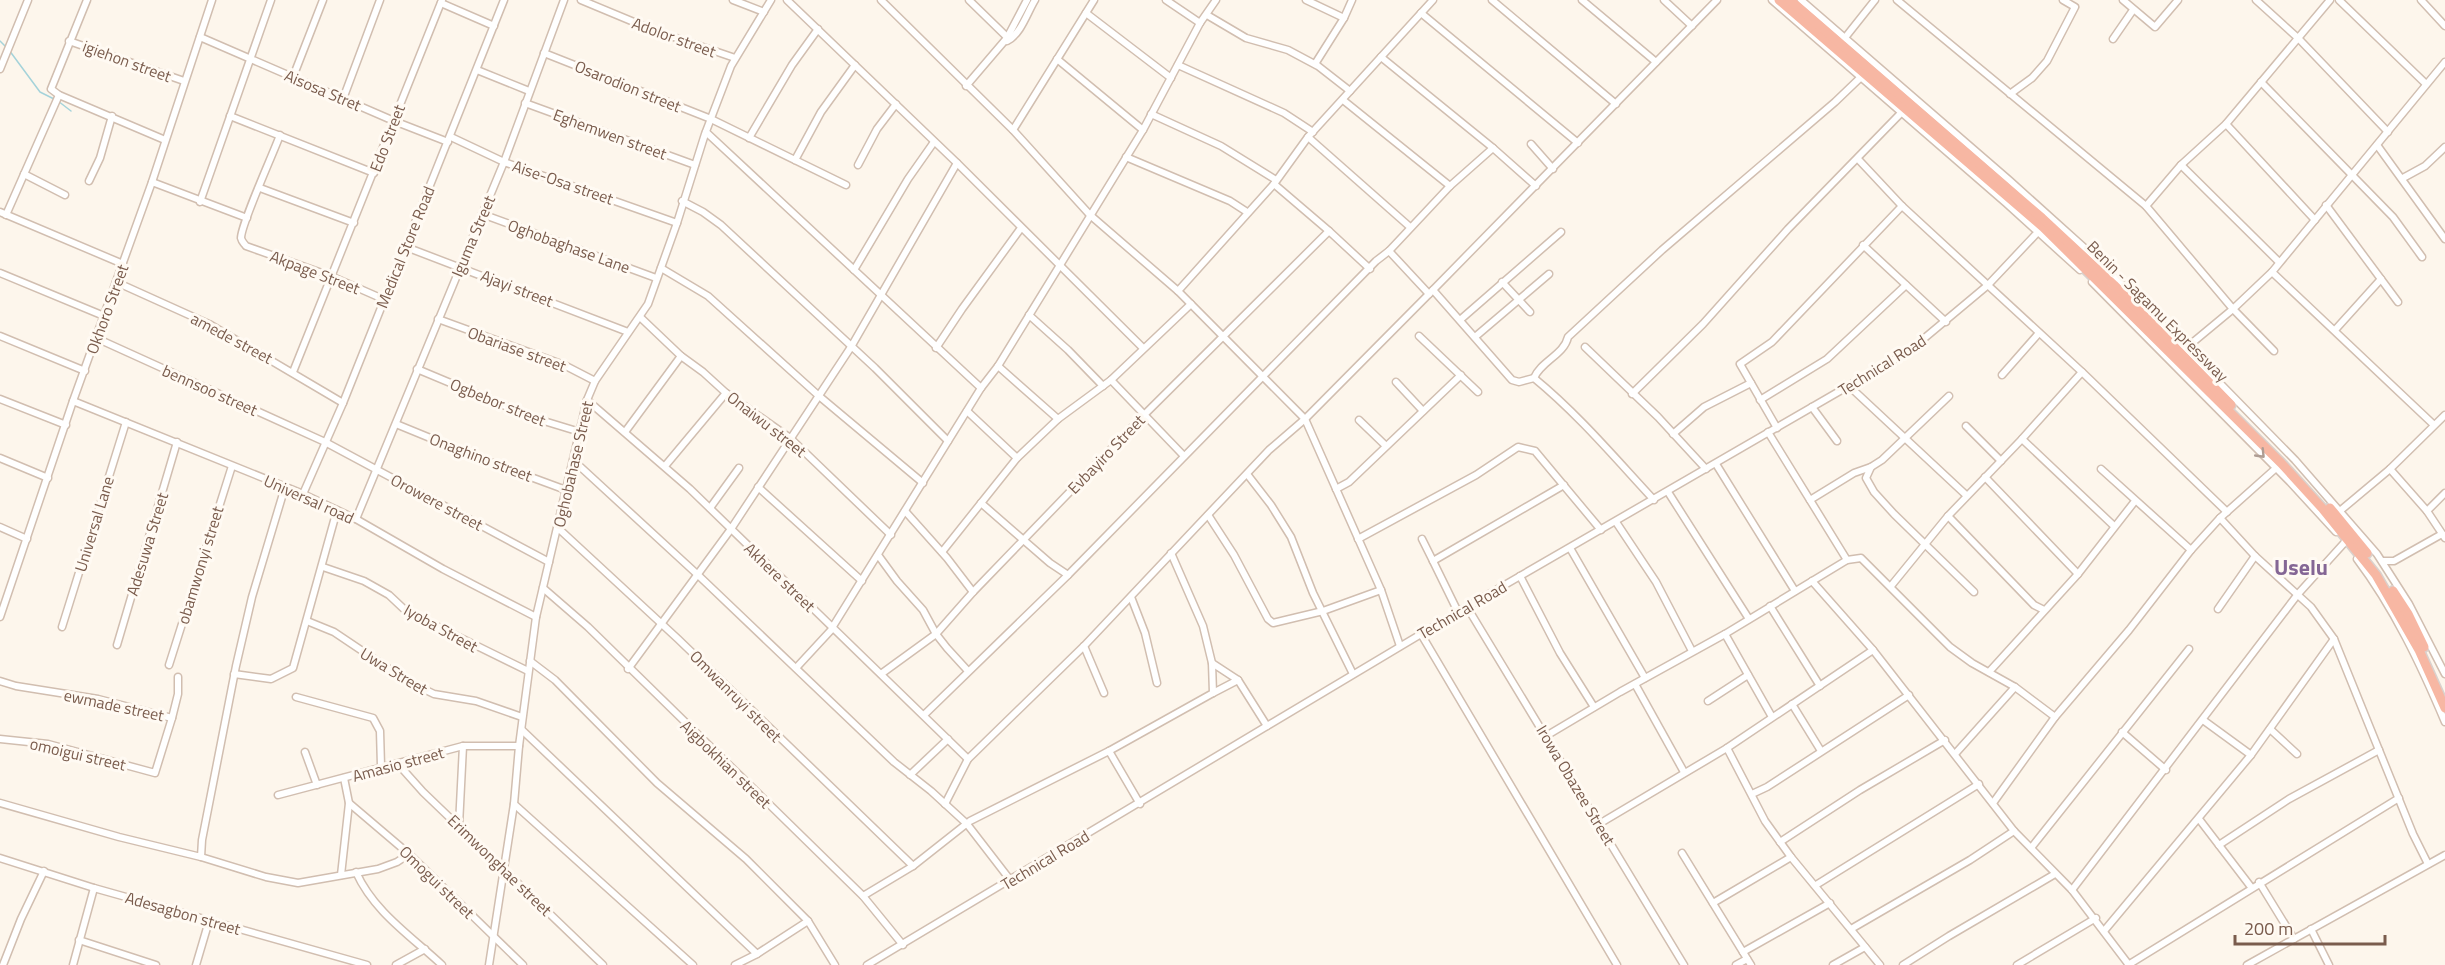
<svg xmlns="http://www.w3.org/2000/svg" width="2445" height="965" viewBox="0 0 2445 965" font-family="'Titillium Web',sans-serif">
<rect width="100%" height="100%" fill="#fdf6ec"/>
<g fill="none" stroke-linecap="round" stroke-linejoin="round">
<g stroke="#a5d3da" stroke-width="1.5">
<polyline points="0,41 6,47"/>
<polyline points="9,50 40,92 54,99"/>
<polyline points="58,101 71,111"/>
</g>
<defs>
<g id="minor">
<polyline points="87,0 51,89 59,95 165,140"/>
<polyline points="581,0 653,30 735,58"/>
<polyline points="733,0 764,12"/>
<polyline points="787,0 957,163 1143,348"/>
<polyline points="881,0 1013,130 1090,215 1178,291 1274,184 1308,137 1433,0"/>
<polyline points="969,0 1009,39"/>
<polyline points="1166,0 1200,23"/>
<polyline points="1306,0 1344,18"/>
<polyline points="1492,0 1616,104"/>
<polyline points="1582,0 1656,62"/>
<polyline points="1664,0 1692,26"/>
<polyline points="1772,0 2006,203 2080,270"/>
<polyline points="1801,0 2009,180 2088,251 2163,325 2295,460 2377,554 2409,604 2445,674"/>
<polyline points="1897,0 2146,206 2233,309 2274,351"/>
<polyline points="2123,0 2155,27 2178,0"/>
<polyline points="2256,0 2299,39 2388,132"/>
<polyline points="2339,0 2426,84"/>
<polyline points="2421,0 2445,26"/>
<polyline points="441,3 494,26"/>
<polyline points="1086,13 1171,78"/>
<polyline points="1421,13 1578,143"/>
<polyline points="1207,15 1246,38 1288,50 1318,66 1350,91"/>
<polyline points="200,37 394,121 448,142"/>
<polyline points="1844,39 1875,0"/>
<polyline points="2113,39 2133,10"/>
<polyline points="69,41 184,81"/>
<path d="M1007,41c14,-7 20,-28 28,-41"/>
<polyline points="544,53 711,119 846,185"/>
<polyline points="1381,57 1493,148 1536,186"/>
<polyline points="1057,59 1143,130"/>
<polyline points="1315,64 1344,18 1352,0"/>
<polyline points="1178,65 1284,113 1313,132"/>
<polyline points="0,69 28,0"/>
<polyline points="477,70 529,91"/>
<polyline points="293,77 323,0"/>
<polyline points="2261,82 2393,217 2422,257"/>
<polyline points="966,86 1007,38 1027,0"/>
<polyline points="2010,94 2032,78 2047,61 2075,7 2063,0"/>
<polyline points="343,99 380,0"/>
<polyline points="1343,100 1450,186"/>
<polyline points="525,103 695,165"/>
<polyline points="1151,114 1221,146 1276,180"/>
<polyline points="230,116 374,173"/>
<polyline points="2226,124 2315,220"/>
<polyline points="1013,130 1094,0"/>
<polyline points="706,132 981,388"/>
<path d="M280,135c-6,17 -39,89 -39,103 1,4 2,4 5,8l87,31 50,22"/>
<polyline points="451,137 504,162 677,223"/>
<polyline points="1308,137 1410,227"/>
<polyline points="749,138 792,65 818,29"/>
<polyline points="1531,144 1553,169"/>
<polyline points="2377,145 2445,239"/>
<polyline points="1126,157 1230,201 1247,212"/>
<polyline points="1858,159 1902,206 2082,372 2227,512"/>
<polyline points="795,160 821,112 855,65"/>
<polyline points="858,165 877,129 896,104"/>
<polyline points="2181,165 2279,262"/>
<polyline points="24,174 65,195"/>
<polyline points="2403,178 2425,166 2445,147"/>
<polyline points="89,181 100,158 112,116"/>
<polyline points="152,182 247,218"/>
<polyline points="1274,184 1329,231 1370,269"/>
<polyline points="260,188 354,223"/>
<polyline points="682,201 703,212 721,225 875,368 948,441"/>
<polyline points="200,202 271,0"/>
<polyline points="2326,205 2398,302"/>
<polyline points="2146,206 2181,165 2226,124 2330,0"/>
<polyline points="0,212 123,264"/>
<polyline points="482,214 656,278"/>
<polyline points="6,215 59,95"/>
<polyline points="1863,245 1946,322"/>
<polyline points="406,247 628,332"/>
<polyline points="1389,251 1429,294"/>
<polyline points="661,268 708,296 819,396 923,483"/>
<polyline points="854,270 908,179 934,142"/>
<polyline points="2272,272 2434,425"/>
<polyline points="0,273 104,316"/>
<polyline points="116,282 209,324 343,403"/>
<polyline points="1502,282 1530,312"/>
<polyline points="2092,282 2290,482 2336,532"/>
<path d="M1433,290l79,90 7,2 15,-4c44,36 81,80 120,122"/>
<polyline points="1178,291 1305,419 1381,590 1400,646"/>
<polyline points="1029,315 1068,350 1103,386"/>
<polyline points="640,317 681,356 703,372 726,393 790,438 891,535"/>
<polyline points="438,319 564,365 595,381"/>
<polyline points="1460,320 1561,232"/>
<polyline points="2335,330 2381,279"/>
<polyline points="0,336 85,371"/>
<polyline points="1419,336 1478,392"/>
<polyline points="1475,337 1549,274"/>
<polyline points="96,338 325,442 549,562"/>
<polyline points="1585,347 1658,417 1706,469"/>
<polyline points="936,348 962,309 1021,228"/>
<polyline points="2186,348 2233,309 2272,272 2445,62"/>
<polyline points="998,366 1058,419"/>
<polyline points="417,369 534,418 580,432"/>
<polyline points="293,372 442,0"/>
<polyline points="2002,375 2039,333"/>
<path d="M1534,378c7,-17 30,-23 34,-41l94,-87 173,-148 25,-24"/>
<polyline points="1111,380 1184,456"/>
<polyline points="1396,382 1423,411"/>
<polyline points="1849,386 1966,495"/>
<polyline points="1632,394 1703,324 1788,229 1901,113"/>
<polyline points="1949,396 1882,460 1871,467 1866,478 1874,492 1894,514 1974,592"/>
<polyline points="0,399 66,425"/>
<polyline points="587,400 690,489 968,759"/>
<polyline points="1760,400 1827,359 1906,285"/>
<polyline points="73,401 303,494 356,519 443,569 536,617"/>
<polyline points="1812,407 1837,441"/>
<polyline points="967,411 1017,458"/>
<polyline points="1359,420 1386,446"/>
<polyline points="396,424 479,458 566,490"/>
<polyline points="1966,426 2001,461"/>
<polyline points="1777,428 1740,364 1772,342 1902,206"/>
<polyline points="625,432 681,356"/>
<polyline points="1768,432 1847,560"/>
<polyline points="1673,434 1704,407 1751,383"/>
<polyline points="2022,439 2114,526"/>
<polyline points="0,458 48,478"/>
<polyline points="574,461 698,575 894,762 931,791 967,824 1011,881"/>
<polyline points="1716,464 1795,591"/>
<polyline points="665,466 726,393"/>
<polyline points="2101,469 2191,550"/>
<polyline points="2390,469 2427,511 2445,538"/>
<polyline points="1247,474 1271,505 1291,537 1313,593 1353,674"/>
<polyline points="1985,477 2078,574"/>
<polyline points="758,487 862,581"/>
<polyline points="1336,489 1349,482 1461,375"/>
<polyline points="1668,492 1749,619"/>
<polyline points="303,494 343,403 504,0"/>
<polyline points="1810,500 1854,473 1871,467"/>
<polyline points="981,503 1050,563 1068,575"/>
<polyline points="710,508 739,468"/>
<polyline points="2341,510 2390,469 2445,415"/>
<polyline points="905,511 947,558 973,592"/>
<polyline points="2427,511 2445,493"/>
<polyline points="1208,515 1234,555 1268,619 1273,623 1323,611 1381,590"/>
<polyline points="1948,516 2034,605 2044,610"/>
<polyline points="2220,518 2255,556 2311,607 2334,639 2413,834 2428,864"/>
<polyline points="356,519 504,162 564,0"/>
<polyline points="1616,522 1656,582 1692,651"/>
<polyline points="0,527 27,539"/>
<polyline points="558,528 678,639 913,866"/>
<polyline points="1358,539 1476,475 1518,447 1535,451 1601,530"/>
<polyline points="1422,539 1433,561"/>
<polyline points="1570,548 1645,678"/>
<polyline points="942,552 1017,458 1058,419 1111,380 1191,304"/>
<polyline points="878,555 897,581 923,610 936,634 947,648 968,671"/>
<path d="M2357,559c37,49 64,106 88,163"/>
<polyline points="2382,561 2394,561 2442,534"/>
<polyline points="323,567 364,581 389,595 406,611 528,671"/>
<polyline points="1520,576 1560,653 1594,707"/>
<polyline points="1812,581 1873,650 2014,831 2072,890 2129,965"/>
<polyline points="1891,586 1948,516 2022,439 2082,372"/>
<polyline points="543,588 588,627 863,896 903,945"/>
<polyline points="1131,597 1145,633 1157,683"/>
<polyline points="1770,606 1820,686"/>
<polyline points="1467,607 1684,965"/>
<polyline points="2218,609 2255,556"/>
<polyline points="1458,612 1433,561 1564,485"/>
<polyline points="0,617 73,401 152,182 212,0"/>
<polyline points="307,621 334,632 407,681 434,694 476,701 522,717"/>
<polyline points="62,627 126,422"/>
<polyline points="832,628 981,388 998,366 1143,130 1200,23 1216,0"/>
<polyline points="1421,634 1617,965"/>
<polyline points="1725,634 1772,717"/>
<polyline points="117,645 177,442"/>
<polyline points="1084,646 1104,693"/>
<polyline points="530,661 555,680 657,783 746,859 808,921 835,965"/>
<polyline points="1212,663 1238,680 1213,693"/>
<polyline points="169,665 232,466"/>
<polyline points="796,668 833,628"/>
<polyline points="628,669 731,529 851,347 957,163"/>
<polyline points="1989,672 2078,574 2135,501"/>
<polyline points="234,674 271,679 293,668 337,510"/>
<polyline points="881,674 936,634 973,592 1144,415 1329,231"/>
<polyline points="1238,680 1267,726"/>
<polyline points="0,681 16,686 98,699 172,718 155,773 48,744 0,739"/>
<polyline points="1635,684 1684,772"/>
<polyline points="296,697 373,718 380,731 381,766"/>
<polyline points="1708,701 1748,675"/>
<polyline points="1792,704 1821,751"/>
<polyline points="924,715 1068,575 1376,261 1389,251 1450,186 1493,148"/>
<polyline points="172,718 178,694 178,677"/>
<polyline points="2203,720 2251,755"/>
<polyline points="2270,729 2297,754"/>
<polyline points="522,730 757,954"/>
<polyline points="2122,732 2166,770"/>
<polyline points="1546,736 1620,692 1725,634 1847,560 1861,558 1950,647 1972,663 2015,687 2055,717"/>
<polyline points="1727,748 1765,821 1791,857 1880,965"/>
<polyline points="1109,751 1140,804"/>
<polyline points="305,752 317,785"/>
<polyline points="1955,754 2015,687"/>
<polyline points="398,764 423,792 603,965"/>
<polyline points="910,775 948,739"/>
<polyline points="1752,794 1767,787 1909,695"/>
<polyline points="278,795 463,746 519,746"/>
<polyline points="0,803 119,837 201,857 202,840 236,666 252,597 285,487"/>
<polyline points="349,803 409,854 523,965"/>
<polyline points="1993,803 2055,717 2129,630 2191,550 2220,518 2275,469"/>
<polyline points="514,804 693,965"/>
<polyline points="945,804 968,759 1084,646 1269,450 1305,419 1429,294 1717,0"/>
<polyline points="2199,819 2251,887"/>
<polyline points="1599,824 1727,748 1873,650"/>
<polyline points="459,825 463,746"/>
<polyline points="1780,842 1860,790 1945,740"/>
<polyline points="2219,845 2289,799 2379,750"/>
<polyline points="2031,848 2189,649"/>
<polyline points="1682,853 1751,965"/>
<polyline points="201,857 266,877 298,883 378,869 397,862 409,854"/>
<polyline points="0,858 94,888 367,965"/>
<path d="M356,872c18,40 55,64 86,93"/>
<polyline points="341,875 349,803 344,778"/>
<polyline points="2259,882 2294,939"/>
<polyline points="1816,885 1979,784"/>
<polyline points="2072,890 2298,594 2345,542"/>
<polyline points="863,896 913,866 970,821 1109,751 1213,693 1212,663 1203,626 1171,553"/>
<polyline points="1713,903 1791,857"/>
<polyline points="1851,929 1970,860 2014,831"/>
<polyline points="2311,929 2329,965"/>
<polyline points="2104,931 2251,755 2334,639"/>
<polyline points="79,940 156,965"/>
<polyline points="1743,952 1830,903"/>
<polyline points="3,965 21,919 44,871"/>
<polyline points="73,965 94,888"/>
<polyline points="196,965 209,921"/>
<polyline points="396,965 425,949"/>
<polyline points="489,965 514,804 519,746 536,617 587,400 595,381 648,304 677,223 705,134 731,66 771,0"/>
<polyline points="735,965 757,954 808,921"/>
<polyline points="867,965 1458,612 1909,351 1988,285 2038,232"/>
<polyline points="1736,965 1747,959"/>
<polyline points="1833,965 1865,947"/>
<polyline points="1903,965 1949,936 2055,874"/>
<polyline points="2017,965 2096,918"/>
<polyline points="2128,965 2399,798"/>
<polyline points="2247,965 2445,855"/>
</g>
<g id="highway">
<polyline points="1779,0 2043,227 2281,463 2322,508 2376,575 2419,650 2445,708"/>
<polyline points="1790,0 2042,218 2114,285 2231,405"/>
<polyline points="2330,508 2367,553"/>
<polyline points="2393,591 2408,614 2424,647"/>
</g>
</defs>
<use href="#minor" stroke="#d1beb0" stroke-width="9"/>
<use href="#highway" stroke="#dad1cd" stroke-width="12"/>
<use href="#minor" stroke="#fff" stroke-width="6"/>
<use href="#highway" stroke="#f7b7a3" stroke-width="9"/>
</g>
<defs><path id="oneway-chevron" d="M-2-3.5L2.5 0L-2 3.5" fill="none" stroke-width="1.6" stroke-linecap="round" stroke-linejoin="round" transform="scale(1.5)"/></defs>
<use stroke="#af9d94" href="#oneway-chevron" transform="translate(2261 454) rotate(46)"/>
<g text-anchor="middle" stroke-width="6" stroke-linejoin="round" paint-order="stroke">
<g font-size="16" fill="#7a5c4d" stroke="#fffaf3">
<text transform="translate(674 37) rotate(20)" y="6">Adolor street</text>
<text transform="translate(127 61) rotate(20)" y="6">igiehon street</text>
<text transform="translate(628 86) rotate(22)" y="6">Osarodion street</text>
<text transform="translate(323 90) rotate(23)" y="6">Aisosa Stret</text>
<text transform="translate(610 134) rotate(20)" y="6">Eghemwen street</text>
<text transform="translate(387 138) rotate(-69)" y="6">Edo Street</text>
<text transform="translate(563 182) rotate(19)" y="6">Aise-Osa street</text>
<text transform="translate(473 236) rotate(-67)" y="6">Iguma Street</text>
<text transform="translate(569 246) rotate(20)" y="6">Oghobaghase Lane</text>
<text transform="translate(405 247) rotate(-68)" y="6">Medical Store Road</text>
<text transform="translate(315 272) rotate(21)" y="6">Akpage Street</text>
<text transform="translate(517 288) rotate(21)" y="6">Ajayi street</text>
<text transform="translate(107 309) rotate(-70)" y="6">Okhoro Street</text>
<text transform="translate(2158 311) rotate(45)" y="6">Benin - Sagamu Expressway</text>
<text transform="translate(232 338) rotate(28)" y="6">amede street</text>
<text transform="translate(517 349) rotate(20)" y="6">Obariase street</text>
<text transform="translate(1882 365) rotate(-32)" y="6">Technical Road</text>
<text transform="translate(210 390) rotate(24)" y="6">bennsoo street</text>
<text transform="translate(498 402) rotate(22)" y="6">Ogbebor street</text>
<text transform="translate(767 424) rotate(38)" y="6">Onaiwu street</text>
<text transform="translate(1106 454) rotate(-46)" y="6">Evbayiro Street</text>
<text transform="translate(481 457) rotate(21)" y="6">Onaghino street</text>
<text transform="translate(573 464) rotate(-77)" y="6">Oghobahase Street</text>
<text transform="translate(309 499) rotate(24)" y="6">Universal road</text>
<text transform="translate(437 502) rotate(28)" y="6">Orowere street</text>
<text transform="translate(94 524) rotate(-73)" y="6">Universal Lane</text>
<text transform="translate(147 544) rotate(-73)" y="6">Adesuwa Street</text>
<text transform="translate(200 565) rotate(-73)" y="6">obamwonyi street</text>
<text transform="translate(780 577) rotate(44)" y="6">Akhere street</text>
<text transform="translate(1462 610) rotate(-30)" y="6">Technical Road</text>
<text transform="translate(441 628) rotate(29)" y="6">Iyoba Street</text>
<text transform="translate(394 671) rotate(31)" y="6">Uwa Street</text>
<text transform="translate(736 696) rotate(45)" y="6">Omwanruyi street</text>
<text transform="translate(114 705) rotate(12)" y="6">ewmade street</text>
<text transform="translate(78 754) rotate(13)" y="6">omoigui street</text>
<text transform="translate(398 764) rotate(-15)" y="6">Amasio street</text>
<text transform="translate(726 764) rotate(44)" y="6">Aigbokhian street</text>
<text transform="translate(1576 785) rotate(59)" y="6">Irowa Obazee Street</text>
<text transform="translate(1045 860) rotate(-31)" y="6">Technical Road</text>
<text transform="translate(500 865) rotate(44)" y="6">Erimwonghae street</text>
<text transform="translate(437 882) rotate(44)" y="6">Omogui street</text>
<text transform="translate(183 913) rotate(16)" y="6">Adesagbon street</text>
</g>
<g font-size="22" font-weight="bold" fill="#846695" stroke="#fffaf3">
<text x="2301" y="575">Uselu</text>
</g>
</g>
<path d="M2235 935v9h150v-9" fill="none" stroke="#7a5c4d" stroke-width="3"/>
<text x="2244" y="935" font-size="18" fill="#7a5c4d" stroke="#fffaf3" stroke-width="4.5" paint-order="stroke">200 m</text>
</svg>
